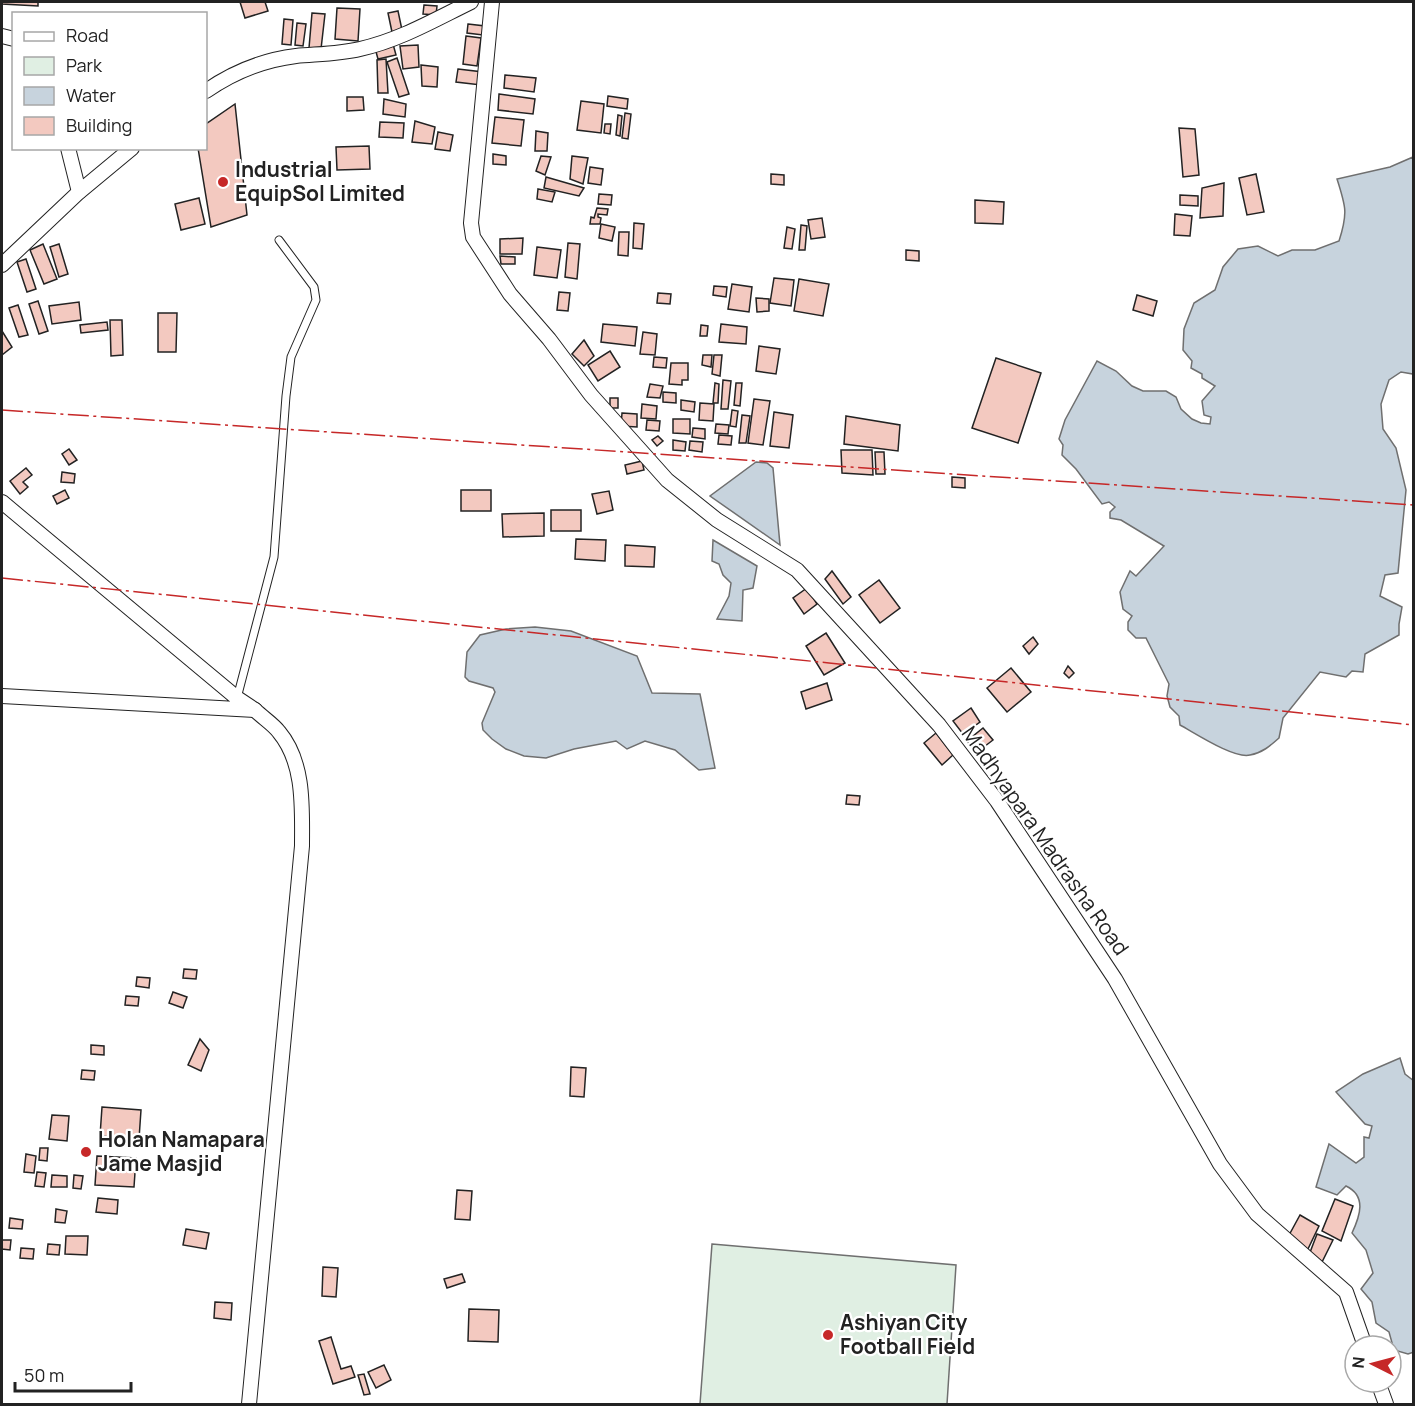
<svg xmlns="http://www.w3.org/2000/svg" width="1415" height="1406" viewBox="0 0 1415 1406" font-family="Manrope,sans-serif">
<rect width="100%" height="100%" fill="#fff"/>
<polygon fill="#e0efe3" stroke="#6f6f6f" stroke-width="1.5" points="712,1244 956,1265 947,1404 700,1404"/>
<g fill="#c7d3dd" stroke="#6f6f6f" stroke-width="1.5">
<path d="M1413,157v217l-12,-2 -12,8 -8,24 2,25 13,19 10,42 -8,83 -13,2 -5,21 22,11 -3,17v11l-34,19 -2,18 -11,-1 -6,6 -26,-5 -37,46 -4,20c-9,8 -17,15 -29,17 -16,4 -55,-22 -70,-30l-1,-9 -9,-9 -3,-11 2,-12 -23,-46h-10l-8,-8v-8l4,-6 -9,-7 -3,-17 10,-21 6,5 28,-30 -43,-26 -11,-2v-6l5,-5 -6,-5 -7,2 -26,-35 -14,-14 1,-10 -4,-6 6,-19 32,-59 19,10 16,15 11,5h23l10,6 5,12 11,10 9,4 9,1 1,-7 -7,-2 -2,-14 13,-15 -13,-8v-4l-11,-6 1,-7 -9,-11 1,-21 10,-26 21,-13 8,-23 15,-18 20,-3 20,10 14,-6h23l24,-9c9,-28 7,-34 -2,-62l53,-12z"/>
<polygon points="756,462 767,463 773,468 780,545 710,496"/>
<polygon points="713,540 757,566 753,588 743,590 742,621 717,619 729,596 731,583 723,575 719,564 712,561"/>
<polygon points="535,627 571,631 637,656 652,693 700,694 715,768 699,770 675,750 645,741 627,749 616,741 574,749 546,758 524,756 506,749 492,739 483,730 482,723 495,692 493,688 469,681 465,677 467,652 480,635 506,629"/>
<path d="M1400,1058l5,16 9,7v271l-6,2 -14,-4 -5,-18 -13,-9 -4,-21 -11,-13 12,-16 -7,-23 -14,-17c8,-17 15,-37 -6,-47l-9,9 -21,-8 13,-43 27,19 8,-6v-20l5,1 3,-12 -7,-2 -29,-32 27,-18z"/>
</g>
<g fill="#f3c9c0" stroke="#222" stroke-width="1.5">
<polygon points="2,2 38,2 38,6 2,4"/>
<polygon points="240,2 265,2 268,11 245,18"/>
<polygon points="424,5 437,6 436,15 423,14"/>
<polygon points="337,8 360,9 358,41 335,39"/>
<polygon points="398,11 402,30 392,32 388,13"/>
<polygon points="312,13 325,14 321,49 309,48"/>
<polygon points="284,19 293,20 291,45 282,44"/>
<polygon points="297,23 306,24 303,46 295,45"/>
<polygon points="468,24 485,26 483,35 467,33"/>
<polygon points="466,36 481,38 477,66 463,64"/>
<polygon points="393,44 396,55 378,59 375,48"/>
<polygon points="418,45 419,67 403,69 400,46"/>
<polygon points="397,58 409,94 399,97 387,62"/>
<polygon points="386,59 388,93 378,93 377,60"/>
<polygon points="421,65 438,67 437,87 422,86"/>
<polygon points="458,69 483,72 481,85 456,82"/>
<polygon points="505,75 536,78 534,92 504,88"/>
<polygon points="499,94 535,99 533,114 498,110"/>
<polygon points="608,96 628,99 627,109 607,106"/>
<polygon points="347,97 363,97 364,110 347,111"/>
<polygon points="384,99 406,104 405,117 383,114"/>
<polygon points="581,101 604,104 601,133 577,130"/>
<polygon points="235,104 247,215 211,227 198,148 206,148 206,124"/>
<polygon points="625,113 631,114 628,139 622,138"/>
<polygon points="618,115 622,116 620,136 616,135"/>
<polygon points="495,117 524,120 521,146 492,143"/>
<polygon points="415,121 435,127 432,144 412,142"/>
<polygon points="380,122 404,123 403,138 379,137"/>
<polygon points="605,124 611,124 610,134 604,133"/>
<polygon points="1179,128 1195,129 1199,175 1183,177"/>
<polygon points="536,131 548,133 547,151 535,151"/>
<polygon points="438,132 453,135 450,151 435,149"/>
<polygon points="369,146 370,169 337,170 336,147"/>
<polygon points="493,154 506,156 506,165 493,164"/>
<polygon points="541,156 551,157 545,175 536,171"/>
<polygon points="572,156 588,158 583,184 570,179"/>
<polygon points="590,167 603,169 601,185 588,183"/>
<polygon points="771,174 784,175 784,185 771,184"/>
<polygon points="1256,174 1264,212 1247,215 1239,178"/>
<polygon points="546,177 584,188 579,196 544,188"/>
<polygon points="1224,183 1223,216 1200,218 1202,188"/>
<polygon points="538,189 555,192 552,202 537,199"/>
<polygon points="599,194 612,195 611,205 598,204"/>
<polygon points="1180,195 1198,196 1198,206 1180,205"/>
<polygon points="199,198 205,224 181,230 175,204"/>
<polygon points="975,200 1004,202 1003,224 975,223"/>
<polygon points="597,208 608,209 607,215 598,214 598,217 601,218 600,224 590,224 591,217 594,218"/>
<polygon points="1175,214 1192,216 1190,236 1174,235"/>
<polygon points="822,218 825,237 811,239 808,220"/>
<polygon points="634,223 644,224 642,249 633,248"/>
<polygon points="601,224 615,227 612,241 599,238"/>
<polygon points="801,225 807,226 805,250 799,250"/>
<polygon points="787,227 795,229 792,249 784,248"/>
<polygon points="619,232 629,232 628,256 618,255"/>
<polygon points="523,238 522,254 500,254 500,239"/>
<polygon points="568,243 580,244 577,279 565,277"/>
<polygon points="43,244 57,279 44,284 30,250"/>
<polygon points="59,244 68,274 59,277 50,247"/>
<polygon points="537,247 561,250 557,278 534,275"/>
<polygon points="906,250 919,251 919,261 906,260"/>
<polygon points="500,256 515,257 515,264 501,264"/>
<polygon points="26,259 36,289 27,292 17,262"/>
<polygon points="774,278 794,280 791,306 770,303"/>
<polygon points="799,279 829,284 823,316 794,311"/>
<polygon points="732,284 752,287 749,312 728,309"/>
<polygon points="714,286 727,287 726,297 713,295"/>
<polygon points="559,292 570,293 568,311 557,310"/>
<polygon points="658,293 671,294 670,304 657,303"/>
<polygon points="1137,295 1157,301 1153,316 1133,310"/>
<polygon points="756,298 769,299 769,311 757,312"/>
<polygon points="38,301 48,331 39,334 29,304"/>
<polygon points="79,302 81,320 52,324 49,306"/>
<polygon points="18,305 28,335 19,337 9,308"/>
<polygon points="158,313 177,313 176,352 158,352"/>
<polygon points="110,320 122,320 123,355 111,356"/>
<polygon points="107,322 108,330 81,333 80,325"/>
<polygon points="603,324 637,327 635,346 601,342"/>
<polygon points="721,324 747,327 746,344 719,342"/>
<polygon points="701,325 708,326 707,336 700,336"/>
<polygon points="2,331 12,347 2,355"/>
<polygon points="643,332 657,334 655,355 640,354"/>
<polygon points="584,340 594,356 584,366 572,354"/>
<polygon points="759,346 780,349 776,374 756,371"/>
<polygon points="610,351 620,367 598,381 588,365"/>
<polygon points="703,355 712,355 711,367 702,365"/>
<polygon points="714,355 722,355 720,376 712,374"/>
<polygon points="654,357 667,358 666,368 653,367"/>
<polygon points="996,358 1041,373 1018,443 972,428"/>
<polygon points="671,363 688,363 688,380 682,380 682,385 669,384"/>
<polygon points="723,380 731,381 728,409 721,409"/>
<polygon points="715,383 719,384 718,403 713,403"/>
<polygon points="736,383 742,383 740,406 734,405"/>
<polygon points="650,384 663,386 660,398 647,397"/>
<polygon points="663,392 676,393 676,403 663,402"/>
<rect x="610" y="398" width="8" height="10"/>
<polygon points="754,399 770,401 763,445 748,443"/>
<polygon points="681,400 695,402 694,412 681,410"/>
<polygon points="700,403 714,404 713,421 699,420"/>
<polygon points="642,404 657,406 656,419 641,418"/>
<polygon points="732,410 738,411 736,427 730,426"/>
<polygon points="774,412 793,415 789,448 770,446"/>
<polygon points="622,413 637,414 637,427 621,426"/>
<polygon points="742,415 750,416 746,443 739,443"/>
<polygon points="846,416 900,425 898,451 844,444"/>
<polygon points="673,419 690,419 690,434 673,433"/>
<polygon points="647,420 660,421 659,431 646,430"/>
<polygon points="716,424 729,425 728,434 715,433"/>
<polygon points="693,428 705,429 705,439 692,437"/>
<polygon points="719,435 732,436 731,445 718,444"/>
<polygon points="658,436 663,441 657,446 652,440"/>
<polygon points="673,440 686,442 685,451 673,450"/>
<polygon points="690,441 703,442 702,452 689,450"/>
<polygon points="69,449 77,460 69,465 62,454"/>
<polygon points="841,450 872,450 873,475 842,473"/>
<polygon points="875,452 884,452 885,474 876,474"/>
<polygon points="642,461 644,470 627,474 625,465"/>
<polygon points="26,468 32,475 23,482 28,487 20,494 10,481"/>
<polygon points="62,472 75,474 74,483 61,482"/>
<polygon points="952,477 965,478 965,488 952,487"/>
<polygon points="65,490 69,498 57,504 53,496"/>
<rect x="461" y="490" width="30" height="21"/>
<polygon points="609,491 613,510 597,514 592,494"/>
<rect x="551" y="510" width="30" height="21"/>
<polygon points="544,513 544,536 503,537 502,514"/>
<polygon points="576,539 606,540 605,561 575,559"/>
<polygon points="625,545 655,547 654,567 625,566"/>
<polygon points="832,571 851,597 843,604 825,579"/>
<polygon points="879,580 900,608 880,623 859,595"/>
<polygon points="807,588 817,604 804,614 793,598"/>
<polygon points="826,633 845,663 824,675 806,646"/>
<polygon points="1033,637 1038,644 1029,654 1023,646"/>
<polygon points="1068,666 1074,673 1069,678 1064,673"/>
<polygon points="1011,668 1031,692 1007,712 987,688"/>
<polygon points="827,683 832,700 806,709 801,692"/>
<polygon points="971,708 980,722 963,734 953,721"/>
<polygon points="983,728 993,740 976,753 967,741"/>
<polygon points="936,733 953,755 942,765 924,743"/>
<polygon points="847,795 860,796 859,805 846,804"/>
<polygon points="184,969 197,970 196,979 183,978"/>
<polygon points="137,977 150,978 149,988 136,986"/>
<polygon points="173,992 187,997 183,1008 169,1003"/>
<polygon points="126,996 139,997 138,1006 125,1005"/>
<polygon points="200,1039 209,1050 201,1071 188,1065"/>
<polygon points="91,1045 104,1046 104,1055 91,1054"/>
<polygon points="571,1067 586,1068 584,1097 570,1096"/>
<polygon points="82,1070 95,1071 94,1080 81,1079"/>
<polygon points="102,1107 141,1110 139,1139 100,1136"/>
<polygon points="52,1115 69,1116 67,1141 49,1139"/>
<polygon points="40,1148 48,1148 47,1161 39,1160"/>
<polygon points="26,1154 36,1156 34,1173 24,1172"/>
<polygon points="97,1156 136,1158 134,1187 95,1185"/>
<polygon points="37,1172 46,1173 44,1187 35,1186"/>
<polygon points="52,1175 67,1176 67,1187 51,1187"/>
<polygon points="74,1175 83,1176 81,1189 73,1188"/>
<polygon points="457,1190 472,1191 470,1220 455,1219"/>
<polygon points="98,1198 118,1200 117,1214 96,1212"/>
<polygon points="1335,1199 1353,1206 1341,1241 1322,1231"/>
<polygon points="56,1209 67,1211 65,1223 55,1222"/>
<polygon points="1300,1215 1319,1226 1306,1253 1288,1237"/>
<polygon points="10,1218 23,1220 22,1229 9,1228"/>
<polygon points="186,1229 209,1233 206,1249 183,1245"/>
<polygon points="1317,1234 1333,1240 1321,1264 1309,1255"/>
<polygon points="66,1236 88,1236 87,1255 65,1254"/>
<polygon points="2,1240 11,1240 10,1250 2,1249"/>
<polygon points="48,1244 60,1245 59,1255 47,1254"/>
<polygon points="21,1248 34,1249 33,1259 20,1258"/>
<polygon points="323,1267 338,1268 336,1297 322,1296"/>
<polygon points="462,1274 465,1282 447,1288 444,1279"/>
<polygon points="215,1302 232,1303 231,1320 214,1318"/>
<polygon points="469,1309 499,1310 498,1342 468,1341"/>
<polygon points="331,1337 341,1369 351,1366 355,1377 333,1384 319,1341"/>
<polygon points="384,1365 391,1380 376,1388 368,1372"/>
<polygon points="364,1374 370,1394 364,1395 358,1375"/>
</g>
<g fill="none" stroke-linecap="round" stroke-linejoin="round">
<defs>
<polyline id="service" points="237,698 274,557 286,396 291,357 316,300 314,287 279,240"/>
<g id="minor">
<polyline points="492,2 471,223 473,237 510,294 549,339 591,395 667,480 717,520 797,570 939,725 997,801 1115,979 1220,1164 1257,1214 1346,1292 1365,1346"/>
<polyline points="2,36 14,39"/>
<path d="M206,91c26,-18 57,-31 90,-35 21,-2 43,-2 64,-7 40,-9 74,-29 111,-47"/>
<polyline points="68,148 79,192"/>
<polyline points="2,265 79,192 132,148"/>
<polyline points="2,502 237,698 255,710 2,696"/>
<polyline points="1378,1382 1386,1404"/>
<path d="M249,1404l53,-558c0,-37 3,-83 -23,-114 -6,-8 -16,-14 -24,-22"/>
</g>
</defs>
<use href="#service" stroke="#222" stroke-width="9"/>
<use href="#minor" stroke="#222" stroke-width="16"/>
<use href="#service" stroke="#fff" stroke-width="7"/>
<use href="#minor" stroke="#fff" stroke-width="14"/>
<g stroke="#c62828" stroke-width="1.5" stroke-dasharray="21 4.5 3 4.5" stroke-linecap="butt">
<polyline points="2,410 1414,505"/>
<polyline points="2,578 829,663 1414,725"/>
</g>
</g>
<g fill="#c62828" stroke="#fff" stroke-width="2">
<circle cx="223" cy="182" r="6"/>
<circle cx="86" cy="1152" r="6"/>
<circle cx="828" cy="1335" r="6"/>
</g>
<g text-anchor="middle" stroke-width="4.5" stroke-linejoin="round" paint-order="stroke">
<g font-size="21" font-weight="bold" fill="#222" stroke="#fff" text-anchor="start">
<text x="235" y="177">Industrial<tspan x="235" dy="24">EquipSol Limited</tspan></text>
<text x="98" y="1147">Holan Namapara<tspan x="98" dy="24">Jame Masjid</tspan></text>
<text x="840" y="1330">Ashiyan City<tspan x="840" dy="24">Football Field</tspan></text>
</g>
<g font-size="21" fill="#222" stroke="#fff">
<text transform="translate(1045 841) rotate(55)" y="7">Madhyapara Madrasha Road</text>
</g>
</g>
<rect width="1415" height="1406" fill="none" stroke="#222222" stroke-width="6"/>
<rect x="12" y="12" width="195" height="138" fill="#ffffff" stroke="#a7a7a7" stroke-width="1.5"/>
<rect x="24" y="32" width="30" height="9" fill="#ffffff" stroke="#a7a7a7" stroke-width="1.5"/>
<text x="66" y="42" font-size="18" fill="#222222">Road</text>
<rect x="24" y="57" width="30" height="18" fill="#e0efe3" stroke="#a7a7a7" stroke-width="1.5"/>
<text x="66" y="72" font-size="18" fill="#222222">Park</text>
<rect x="24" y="87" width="30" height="18" fill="#c7d3dd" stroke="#a7a7a7" stroke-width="1.5"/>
<text x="66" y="102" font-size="18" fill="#222222">Water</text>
<rect x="24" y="117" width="30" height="18" fill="#f3c9c0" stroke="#a7a7a7" stroke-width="1.5"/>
<text x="66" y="132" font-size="18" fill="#222222">Building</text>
<g transform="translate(1373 1364) rotate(276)"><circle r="28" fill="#ffffff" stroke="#a7a7a7" stroke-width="1.5"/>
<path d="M0-4.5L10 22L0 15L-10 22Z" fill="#c62828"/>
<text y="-9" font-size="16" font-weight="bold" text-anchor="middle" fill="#222222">N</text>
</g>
<path d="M15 1382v9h116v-9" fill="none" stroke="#222222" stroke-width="3"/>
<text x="24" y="1382" font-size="18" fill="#222222" stroke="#ffffff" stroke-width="4.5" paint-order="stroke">50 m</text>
</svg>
